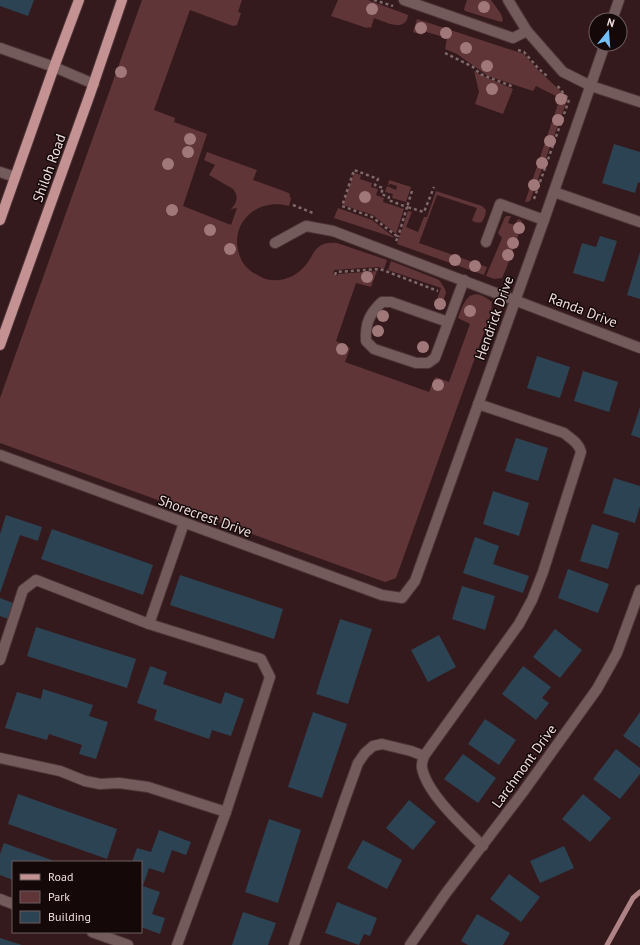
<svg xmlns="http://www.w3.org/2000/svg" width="640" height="945" viewBox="0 0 640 945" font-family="'PT Sans',sans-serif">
<rect width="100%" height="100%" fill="#341a1c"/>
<g fill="#603538">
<path d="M142,0h100l-4,12 3,1 -4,12 -4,1 -43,-16 -36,100 21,8 -1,4 33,12 -24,72 48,19 6,-17 -6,1c6,-6 8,-13 2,-20l-24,-14 6,-10 -11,-5 3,-8 50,18 -4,10 36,13 2,6 -2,7c-33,-9 -63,19 -48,53 4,9 12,14 20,18 14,7 32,2 42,-9 12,-12 10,-27 34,-25l50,17 -3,9 -6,-2 -44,3 -1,4 4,2 1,-2 39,-3 -6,16 -15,-4 -20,58 14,7 -5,14 84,30 5,-13 2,-2 13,5 21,-58 -12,-6c7,-20 13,-33 34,-16l-1,11 -95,265 -11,4 -385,-139v-45z"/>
<path d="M338,0h30l40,15c-2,18 -23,7 -34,3l-3,10 -3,-1 -1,1 -36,-12z"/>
<polygon points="467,0 491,0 501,14 503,20 501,22 465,11 464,9"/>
<polygon points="417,19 524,54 538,70 568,98 530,201 525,202 560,98 536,86 533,91 488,76 457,54 445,49 447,38 423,31 422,35 413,32"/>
<polygon points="474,71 479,74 513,89 503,114 475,104 479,92"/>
<polygon points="354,173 361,175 360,179 372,183 371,187 378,189 376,195 384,198 383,202 404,209 396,234 373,215 343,205"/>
<polygon points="389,180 411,187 406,202 392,198 393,194 385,192 387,186 396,190 397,186 391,184 388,185"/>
<path d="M436,191l46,15 4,4 -1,6 -3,6c-4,1 -7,1 -10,-2l5,-12 -40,-13 -18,48 68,24 -3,8 -87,-31 11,-33 4,1 -6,15 12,5 6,-15h3z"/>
<polygon points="338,208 372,220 395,238 334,218"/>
<polygon points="507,216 511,216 508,223 515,225 518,219 522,221 522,225 506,269 502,278 494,279 486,276 502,238 498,233 505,217"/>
<polygon points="391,261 437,279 440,281 445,289 446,293 442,304 438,308 435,307 435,305 441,288 388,270"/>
</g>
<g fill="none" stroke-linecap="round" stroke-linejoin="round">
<polyline stroke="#af8385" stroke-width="5" points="607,945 633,898 640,892"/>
</g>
<g fill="#2c4354">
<polygon points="0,0 34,0 28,16 0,6"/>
<polygon points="614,144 640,152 640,183 638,182 635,193 602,183"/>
<polygon points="600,236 617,241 604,282 573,273 582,243 596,247"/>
<polygon points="640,252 640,299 627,295"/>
<polygon points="537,356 570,367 560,398 527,388"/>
<polygon points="583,371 618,382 609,412 574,401"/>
<polygon points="640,407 640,438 631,435"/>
<polygon points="516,438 548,448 538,481 505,471"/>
<polygon points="614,478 640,486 640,506 635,523 603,513"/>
<polygon points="493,491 529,503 519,536 483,524"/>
<polygon points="6,515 42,527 38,541 20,535 0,593 0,534"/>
<polygon points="592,524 619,533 608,569 580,561"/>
<polygon points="52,529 153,565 143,595 41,559"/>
<polygon points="475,537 499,546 493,564 529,576 523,593 463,573"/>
<polygon points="568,569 609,584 598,613 558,598"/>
<polygon points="180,575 283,609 274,639 170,605"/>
<polygon points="462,586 495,596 485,630 452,619"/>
<polygon points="0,598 13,603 8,619 0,616"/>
<polygon points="340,619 372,629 348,704 316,694"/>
<polygon points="36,627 136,659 127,688 27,656"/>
<polygon points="555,629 582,650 560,678 533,657"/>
<polygon points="439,635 456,667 428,682 411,650"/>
<polygon points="150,666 167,672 163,684 221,704 225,692 244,699 231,736 212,730 209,739 154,720 157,710 137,703"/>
<polygon points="523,666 551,687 542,698 549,703 536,720 502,694"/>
<polygon points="43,689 93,705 89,716 108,722 96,759 79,754 82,745 49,734 47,740 5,728 17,692 41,699"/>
<polygon points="313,712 347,724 322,798 288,787"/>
<polygon points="640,712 640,748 623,736"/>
<polygon points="485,719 516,740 499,765 468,744"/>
<polygon points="616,749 640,768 640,774 620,799 593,779"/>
<polygon points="463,754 496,778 478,803 444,779"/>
<polygon points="18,794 117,829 107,859 8,824"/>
<polygon points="583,794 611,818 590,842 562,819"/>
<polygon points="409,800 436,822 413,850 386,828"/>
<polygon points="269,819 301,830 278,903 245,892"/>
<polygon points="159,830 191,842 186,855 172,850 164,873 149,868 143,886 160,892 152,914 165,918 160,934 141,927 141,862 132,862 137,848 151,852"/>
<polygon points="363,840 402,860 387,889 347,868"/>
<polygon points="4,843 57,862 13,862 13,880 0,875 0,854"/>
<polygon points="564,846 574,868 540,883 530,861"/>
<polygon points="509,874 540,897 521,922 490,899"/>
<polygon points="337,902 377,918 370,936 364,934 359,945 325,933"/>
<polygon points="243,912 276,923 268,945 232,945"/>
<polygon points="477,914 510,933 503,945 468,945 461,941"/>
<polygon points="0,938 22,945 0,945"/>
</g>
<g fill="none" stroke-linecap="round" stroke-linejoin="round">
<defs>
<g id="minor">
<polyline points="404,0 513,38 527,31"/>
<polyline points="508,0 527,31 563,72 591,86 640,102"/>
<polyline points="612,20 619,0"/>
<polyline points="0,48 54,67 94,84"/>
<polyline points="0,172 15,177"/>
<polyline points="554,192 640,222"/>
<polyline points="486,242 500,204 544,220"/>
<polyline points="275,243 306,226 333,231 640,348"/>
<path d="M448,322l-57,-20h-9c-13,12 -17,22 -16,39l8,8 42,14h12l7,-5 29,-78"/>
<path d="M478,404l86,29c7,6 15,10 17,19l-38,120 -11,28 -13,24 -95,132c-1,4 -3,8 -2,12 5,26 42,59 61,78"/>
<polyline points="0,455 382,595 402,598 415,581 544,220 605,44"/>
<polyline points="149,624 184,523"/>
<polyline points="0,660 23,590 36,580 149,624 261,659 270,677 226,812 177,945"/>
<polyline points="0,758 60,771 85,781 100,784 119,783 148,787 226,812"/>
<polyline points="0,899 13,904"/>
<polyline points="92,932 128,945"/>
<polyline points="294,945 345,799 358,763 365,753 373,746 382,744 411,751 424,756"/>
<polyline points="410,945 446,893 523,792 597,689 617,653 640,590"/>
</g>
<g id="major">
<polyline points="0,220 54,67 79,0"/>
<polyline points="0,345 90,94 122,0"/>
</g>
</defs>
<use href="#minor" stroke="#4e3537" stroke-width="12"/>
<use href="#major" stroke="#4e3537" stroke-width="12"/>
<g stroke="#80696b" stroke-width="2.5" stroke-dasharray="3 3" stroke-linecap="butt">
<polyline points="374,0 393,6"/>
<polyline points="518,50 524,52 538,68 548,77"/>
<polyline points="445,53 473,67 480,74 514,87"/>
<polyline points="412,191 407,207 424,212 434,187"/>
<polyline points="534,199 569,100 556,84"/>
<polyline points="293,205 313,213"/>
<polyline points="396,241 398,237 372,217 342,206 354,170 378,179 375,185 383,188 381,194 389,197 388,200 407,207 398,237"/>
<polyline points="335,275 336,272 380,269 438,291"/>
</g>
<use href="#minor" stroke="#735b5b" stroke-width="10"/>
<use href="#major" stroke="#c59294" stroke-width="10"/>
</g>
<g fill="#a1787a">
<circle cx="484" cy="7" r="6"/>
<circle cx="372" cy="9" r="6"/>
<circle cx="421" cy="28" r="6"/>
<circle cx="446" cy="33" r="6"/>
<circle cx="466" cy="48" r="6"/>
<circle cx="487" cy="66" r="6"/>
<circle cx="121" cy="72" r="6"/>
<circle cx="492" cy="89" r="6"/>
<circle cx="561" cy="99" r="6"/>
<circle cx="558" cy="120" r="6"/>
<circle cx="190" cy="139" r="6"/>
<circle cx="550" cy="141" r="6"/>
<circle cx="188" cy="152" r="6"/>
<circle cx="542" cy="163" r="6"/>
<circle cx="168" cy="164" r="6"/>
<circle cx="534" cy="185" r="6"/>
<circle cx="365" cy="197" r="6"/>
<circle cx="172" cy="210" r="6"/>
<circle cx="519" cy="228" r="6"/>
<circle cx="210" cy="230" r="6"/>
<circle cx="513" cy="243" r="6"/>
<circle cx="230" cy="249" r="6"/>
<circle cx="508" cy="255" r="6"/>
<circle cx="455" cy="260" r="6"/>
<circle cx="475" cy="266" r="6"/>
<circle cx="367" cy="277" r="6"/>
<circle cx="440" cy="304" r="6"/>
<circle cx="470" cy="311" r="6"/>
<circle cx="383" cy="316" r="6"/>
<circle cx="378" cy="331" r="6"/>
<circle cx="423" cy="347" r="6"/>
<circle cx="342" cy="349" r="6"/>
<circle cx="438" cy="385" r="6"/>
</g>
<g text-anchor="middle" stroke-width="3" stroke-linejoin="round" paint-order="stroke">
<g font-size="14" fill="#f0ddde" stroke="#140809">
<text transform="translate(49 168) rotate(-70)" y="5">Shiloh Road</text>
<text transform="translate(583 310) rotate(21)" y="5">Randa Drive</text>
<text transform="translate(494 318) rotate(-70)" y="5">Hendrick Drive</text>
<text transform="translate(205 516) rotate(20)" y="5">Shorecrest Drive</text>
<text transform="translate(524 766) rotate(-54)" y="5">Larchmont Drive</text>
</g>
</g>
<rect x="12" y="861" width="130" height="72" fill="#140809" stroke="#6c5d5e"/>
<rect x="20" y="874" width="20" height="6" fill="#c59294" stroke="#6c5d5e"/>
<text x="48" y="881" font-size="12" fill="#f0ddde">Road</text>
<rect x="20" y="891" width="20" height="12" fill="#603538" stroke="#6c5d5e"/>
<text x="48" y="901" font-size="12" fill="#f0ddde">Park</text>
<rect x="20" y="911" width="20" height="12" fill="#2c4354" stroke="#6c5d5e"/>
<text x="48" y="921" font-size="12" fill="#f0ddde">Building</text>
<g transform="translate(608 32) rotate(17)"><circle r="19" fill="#140809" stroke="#6c5d5e"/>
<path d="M0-3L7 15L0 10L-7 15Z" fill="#74c0f6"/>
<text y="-6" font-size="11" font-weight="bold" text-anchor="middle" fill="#f0ddde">N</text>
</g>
</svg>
